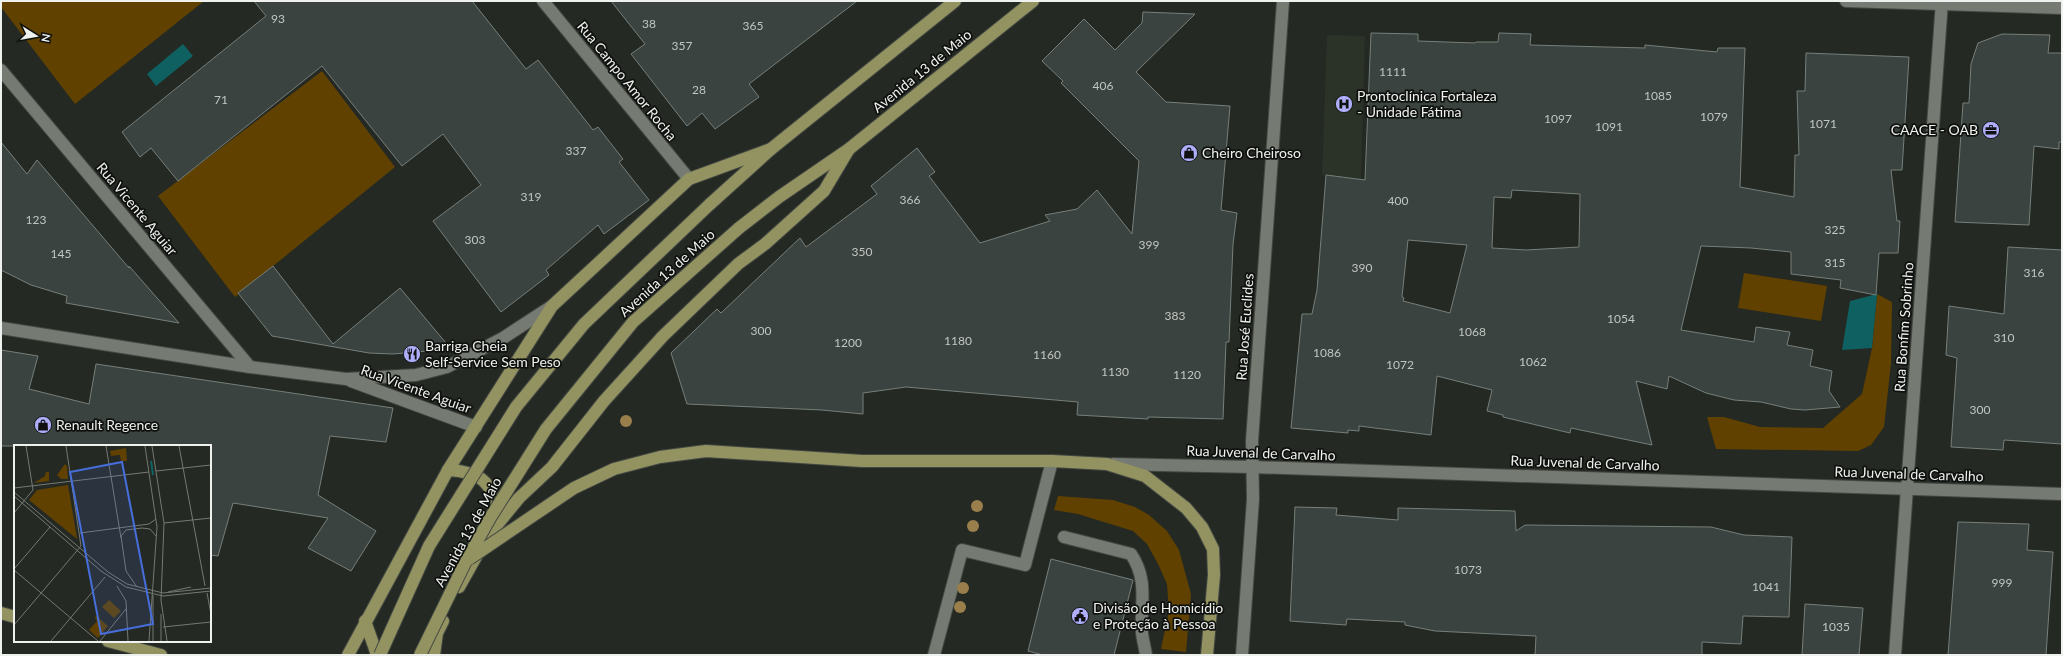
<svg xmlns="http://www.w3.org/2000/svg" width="2063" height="656" viewBox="0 0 2063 656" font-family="Lato,sans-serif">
<rect width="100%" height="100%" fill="#252923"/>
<polygon fill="#2b3328" points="1327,35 1365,36 1361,180 1322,175"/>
<g fill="#604100">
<polygon points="1,1 204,1 75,104 1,7"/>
<polygon points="322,71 395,167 235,297 158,196"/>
<polygon points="1744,273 1827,286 1821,321 1738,308"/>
<polygon points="1877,294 1892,302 1891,363 1884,427 1871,445 1858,451 1716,449 1707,417 1724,417 1760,427 1823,428 1862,394 1872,348"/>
<polygon points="1058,496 1113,500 1135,507 1149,515 1167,531 1179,550 1191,594 1186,652 1161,649 1169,611 1167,584 1158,564 1147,544 1133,531 1078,514 1054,510"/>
</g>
<g fill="#0f6061">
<polygon points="183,44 193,56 156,86 147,74"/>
<polygon points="1877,294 1872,348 1842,350 1850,301"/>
</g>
<g fill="#3a433f" stroke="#767f7b" fill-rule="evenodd">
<polygon points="254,1 472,1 526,69 538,60 593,130 598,127 623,159 619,162 649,200 604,234 598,225 546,270 549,275 501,312 433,221 481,185 443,134 402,166 322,66 178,181 151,148 140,157 122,132 266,16"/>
<polygon points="611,1 857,1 749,84 759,97 715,129 702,113 687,126 631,54 645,44"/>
<polygon points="1143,12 1195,14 1136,72 1166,102 1230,106 1221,210 1237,213 1233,244 1229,342 1226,342 1223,419 1148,417 1148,419 1077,415 1078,402 906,387 863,393 863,414 822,410 687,404 671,353 717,309 721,313 800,238 806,247 877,194 871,186 917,148 935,172 929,176 980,243 1050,221 1045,215 1077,209 1097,190 1132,234 1139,161 1061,83 1063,81 1042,61 1084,19 1115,50 1142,23"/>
<path d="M1371,33l47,1v7l57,2 1,-1h22l1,-9 32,1 -1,11 115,3v-3l72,7 1,-4h27l-5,139 54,10 1,-42h4l-2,-64h8l1,-38 103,4 -7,113h-11l6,51h3l-2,32h-19l-3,42 -36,-7 1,-8 -50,-6v-22l-40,-4 -50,-2 -20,84 73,12 2,-15 34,5 -3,13 26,5 -3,16 22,5 -3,20 11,16 -35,3 -14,-1 -30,-7 -27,-2 -28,-7 -37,-17 -2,13 -31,-8 16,64 -81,-17 -1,5 -67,-16v-2l-16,-4 5,-21 -55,-14 -6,59 -72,-9v5l-11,-1v3l-57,-5 11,-114h10l5,-24 9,-115 39,5zM1512,190l68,4 -1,53 -53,3 -34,-2 2,-51 17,1zM1408,240l59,5 -17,68 -47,-12 1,-3 -2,-1z"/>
<polygon points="2002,34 2050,35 2048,53 2062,53 2062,142 2059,142 2059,149 2034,146 2029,225 1955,222 1963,103 1969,103 1971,64 1978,43"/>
<polygon points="1,142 27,174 37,160 129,268 129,266 179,323 66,303 67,296 31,285 1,270"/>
<polygon points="2008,247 2062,250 2062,444 2004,440 2003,450 1951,447 1957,358 1946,355 1949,306 2004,314"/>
<polygon points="273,266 333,344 400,288 451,349 393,354 369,353 272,336 238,293"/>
<polygon points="1,350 38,356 29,389 89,404 96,364 393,408 386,442 330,436 318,495 376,531 351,571 308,548 328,518 233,503 218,556 210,555 210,446 1,446"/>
<polygon points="1295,507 1337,508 1336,515 1398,520 1398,508 1515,511 1516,531 1525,525 1711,527 1744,535 1792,537 1789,617 1743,616 1741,644 1702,642 1702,655 1535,655 1536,636 1435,631 1405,625 1405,622 1347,619 1346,625 1290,621"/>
<polygon points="1958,522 2029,524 2027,550 2053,552 2046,655 1948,655"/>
<polygon points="1051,559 1133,580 1114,655 1043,655 1028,651"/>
<polygon points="1805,604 1863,608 1859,655 1802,655"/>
</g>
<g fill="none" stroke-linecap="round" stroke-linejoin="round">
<defs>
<g id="lane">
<path d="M1064,537l67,17c18,27 9,50 11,79 1,8 3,15 4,22"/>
<polyline points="934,655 962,550 1025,565 1052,461"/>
</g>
<g id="street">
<polyline points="543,1 689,179"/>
<polyline points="1846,1 2062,8"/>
<polyline points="1,70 250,367"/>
<polyline points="1,328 250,367 346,379 416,375 447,367 503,338 552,306"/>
<polyline points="351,381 476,427"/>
<polyline points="1113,464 1252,467 2062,494"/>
<polyline points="1242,655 1253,499 1252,441 1283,1"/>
<polyline points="1895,655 1942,1"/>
</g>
<g id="primary">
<polyline points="709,205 771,149 955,1"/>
<polyline points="739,228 779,197 849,149 1033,1"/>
<polyline points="862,461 1052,461 1107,464 1145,476 1186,508 1202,527 1213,549 1214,575 1207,655"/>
<path d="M448,470c35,2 41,12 53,42"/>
<polyline points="459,587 487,537 519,498 552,467 604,401 663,336 738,264 765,244 824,191 849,149"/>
<polyline points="1,613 15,617"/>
<polyline points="365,621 376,652 380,655"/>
<polyline points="108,641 161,655"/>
<polyline points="348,655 448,470 552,306 689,179 771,149"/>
<polyline points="434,655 437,633 443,621"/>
</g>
</defs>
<use href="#lane" stroke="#444842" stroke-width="14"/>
<use href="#street" stroke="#444842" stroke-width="14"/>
<use href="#primary" stroke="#444842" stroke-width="14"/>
<use href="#lane" stroke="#757a73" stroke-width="12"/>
<use href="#street" stroke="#757a73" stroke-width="12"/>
<use href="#primary" stroke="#929361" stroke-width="12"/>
<defs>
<g id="primary-bridge">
<polyline points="469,559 574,488 614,469 660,457 706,451 862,461"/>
<polyline points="380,655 429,546 516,407 584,324 709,205"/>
<polyline points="420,655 466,561 490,518 546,429 633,322 739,228"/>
</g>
</defs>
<use href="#primary-bridge" stroke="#444842" stroke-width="14" stroke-linecap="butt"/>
<use href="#primary-bridge" stroke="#929361" stroke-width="12"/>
</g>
<g fill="#9a7f4d">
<circle cx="626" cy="421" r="6"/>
<circle cx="977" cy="506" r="6"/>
<circle cx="973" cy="526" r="6"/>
<circle cx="963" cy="588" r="6"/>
<circle cx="960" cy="607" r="6"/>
</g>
<defs>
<symbol id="hospital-disc" viewBox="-11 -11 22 22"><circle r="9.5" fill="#aeaefb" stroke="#0f110e"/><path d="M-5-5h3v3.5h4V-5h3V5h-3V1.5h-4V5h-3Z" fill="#111"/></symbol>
<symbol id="office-disc" viewBox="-11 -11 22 22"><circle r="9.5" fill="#aeaefb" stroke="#0f110e"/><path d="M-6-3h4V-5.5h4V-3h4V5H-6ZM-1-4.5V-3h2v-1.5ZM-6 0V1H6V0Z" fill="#111"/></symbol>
<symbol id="shop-disc" viewBox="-11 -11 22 22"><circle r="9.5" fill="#aeaefb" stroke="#0f110e"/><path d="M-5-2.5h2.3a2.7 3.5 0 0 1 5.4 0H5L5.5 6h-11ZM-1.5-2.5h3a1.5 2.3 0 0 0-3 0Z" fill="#111"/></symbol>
<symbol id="restaurant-disc" viewBox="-11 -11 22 22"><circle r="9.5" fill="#aeaefb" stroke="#0f110e"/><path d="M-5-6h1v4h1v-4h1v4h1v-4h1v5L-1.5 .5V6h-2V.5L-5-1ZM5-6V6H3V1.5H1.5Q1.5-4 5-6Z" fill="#111"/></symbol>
<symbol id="civic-disc" viewBox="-11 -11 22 22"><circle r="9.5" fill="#aeaefb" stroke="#0f110e"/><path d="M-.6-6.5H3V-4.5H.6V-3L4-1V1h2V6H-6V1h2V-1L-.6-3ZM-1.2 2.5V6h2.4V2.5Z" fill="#111"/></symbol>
</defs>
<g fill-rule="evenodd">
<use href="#hospital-disc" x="1334" y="94" width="20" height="20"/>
<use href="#office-disc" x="1981" y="120" width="20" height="20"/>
<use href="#shop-disc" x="1179" y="143" width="20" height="20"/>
<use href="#restaurant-disc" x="402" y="344" width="20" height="20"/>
<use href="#shop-disc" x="33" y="415" width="20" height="20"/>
<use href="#civic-disc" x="1070" y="606" width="20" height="20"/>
</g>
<g text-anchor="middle" stroke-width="3.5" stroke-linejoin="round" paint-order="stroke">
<g font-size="12" fill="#c1c6c2">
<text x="278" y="23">93</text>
<text x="649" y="28">38</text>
<text x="753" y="30">365</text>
<text x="682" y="50">357</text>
<text x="1393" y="76">1111</text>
<text x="1103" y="90">406</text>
<text x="699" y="94">28</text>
<text x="1658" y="100">1085</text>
<text x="221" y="104">71</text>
<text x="1714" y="121">1079</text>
<text x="1558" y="123">1097</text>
<text x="1823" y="128">1071</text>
<text x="1609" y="131">1091</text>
<text x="576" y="155">337</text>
<text x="531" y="201">319</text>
<text x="910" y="204">366</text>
<text x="1398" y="205">400</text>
<text x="36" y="224">123</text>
<text x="1835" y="234">325</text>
<text x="475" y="244">303</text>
<text x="1149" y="249">399</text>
<text x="862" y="256">350</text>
<text x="61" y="258">145</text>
<text x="1835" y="267">315</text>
<text x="1362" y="272">390</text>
<text x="2034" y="277">316</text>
<text x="1175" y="320">383</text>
<text x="1621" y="323">1054</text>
<text x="761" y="335">300</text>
<text x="1472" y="336">1068</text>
<text x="2004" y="342">310</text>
<text x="958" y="345">1180</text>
<text x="848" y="347">1200</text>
<text x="1327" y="357">1086</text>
<text x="1047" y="359">1160</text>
<text x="1533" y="366">1062</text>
<text x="1400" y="369">1072</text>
<text x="1115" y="376">1130</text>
<text x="1187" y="379">1120</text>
<text x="1980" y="414">300</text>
<text x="1468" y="574">1073</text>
<text x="2002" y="587">999</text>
<text x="1766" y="591">1041</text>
<text x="1836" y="631">1035</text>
</g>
<g font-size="14" fill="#eef1ed" stroke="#0f110e">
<text transform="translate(922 71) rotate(-39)" y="5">Avenida 13 de Maio</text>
<text transform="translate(627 81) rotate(51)" y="5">Rua Campo Amor Rocha</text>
<text transform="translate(137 209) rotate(50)" y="5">Rua Vicente Aguiar</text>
<text transform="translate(667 273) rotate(-42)" y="5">Avenida 13 de Maio</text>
<text transform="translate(1245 327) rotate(-86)" y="5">Rua José Euclides</text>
<text transform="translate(1904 327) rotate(-86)" y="5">Rua Bonfim Sobrinho</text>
<text transform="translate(416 389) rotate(20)" y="5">Rua Vicente Aguiar</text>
<text transform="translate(1261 453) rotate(2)" y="5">Rua Juvenal de Carvalho</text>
<text transform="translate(1585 463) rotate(2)" y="5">Rua Juvenal de Carvalho</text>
<text transform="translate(1909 474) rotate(2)" y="5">Rua Juvenal de Carvalho</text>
<text transform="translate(468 532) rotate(-61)" y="5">Avenida 13 de Maio</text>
</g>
<g font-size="14" fill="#eef1ed" stroke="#0f110e" text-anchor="start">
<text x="1357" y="101">Prontoclínica Fortaleza<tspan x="1357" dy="16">- Unidade Fátima</tspan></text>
<text x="1978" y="135" text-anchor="end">CAACE - OAB</text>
<text x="1202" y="158">Cheiro Cheiroso</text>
<text x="425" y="351">Barriga Cheia<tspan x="425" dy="16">Self-Service Sem Peso</tspan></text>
<text x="56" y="430">Renault Regence</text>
<text x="1093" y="613">Divisão de Homicídio<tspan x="1093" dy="16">e Proteção à Pessoa</tspan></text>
</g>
</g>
<g transform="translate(14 445)">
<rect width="197" height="197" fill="#252923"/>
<path d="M112,3l1,13h-6l-1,-6 -9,1 -1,-5zM51,19l2,2 1,13h-7l-4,-4zM32,27h3v9l-15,2 11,-7zM54,40l9,53v1l-48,-39 8,-10zM95,155l12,11 -7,7 -12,-11zM82,171l12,10 -10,12 -9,-8 8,-9 -2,-3z" fill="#604100"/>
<path fill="none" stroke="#0f6061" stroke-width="2" d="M137,16l2,14"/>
<path fill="none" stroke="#757974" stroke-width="1" d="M92,1l15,92M131,1l12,81 -8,114M138,1l12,77 -3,77 6,41M165,1l26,140M142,26l55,-6M0,43l135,-16M0,47l94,80 19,12 36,9 48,-5M0,51l87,75 25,16 37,9 48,-5M0,68l19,-23 -7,-44M150,78l47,-5M66,88l69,-9 7,-5M0,124l36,-42M0,125l84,71M103,141l9,15 2,40M123,142l-11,-16 -5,-35 5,-6 16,-2 8,1 6,7M154,147l23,-5M193,148l4,21M147,169v27M0,180l67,-79 -15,-100M149,182l48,-5M37,196l54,-64M86,196l26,-32M139,196v-46"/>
<path fill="#476fdc" fill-opacity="0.15" stroke="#476fdc" stroke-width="2" d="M108,17l31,162 -52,10 -31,-162z"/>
<rect width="197" height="197" fill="none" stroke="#eef1ed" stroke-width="2"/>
</g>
<rect width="2063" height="656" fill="none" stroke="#eef1ed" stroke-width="4"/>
<g transform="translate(36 36) rotate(101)" stroke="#0f110e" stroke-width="3" paint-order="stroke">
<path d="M0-3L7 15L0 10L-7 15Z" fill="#eef1ed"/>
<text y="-6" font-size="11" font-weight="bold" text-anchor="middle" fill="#eef1ed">N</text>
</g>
</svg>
